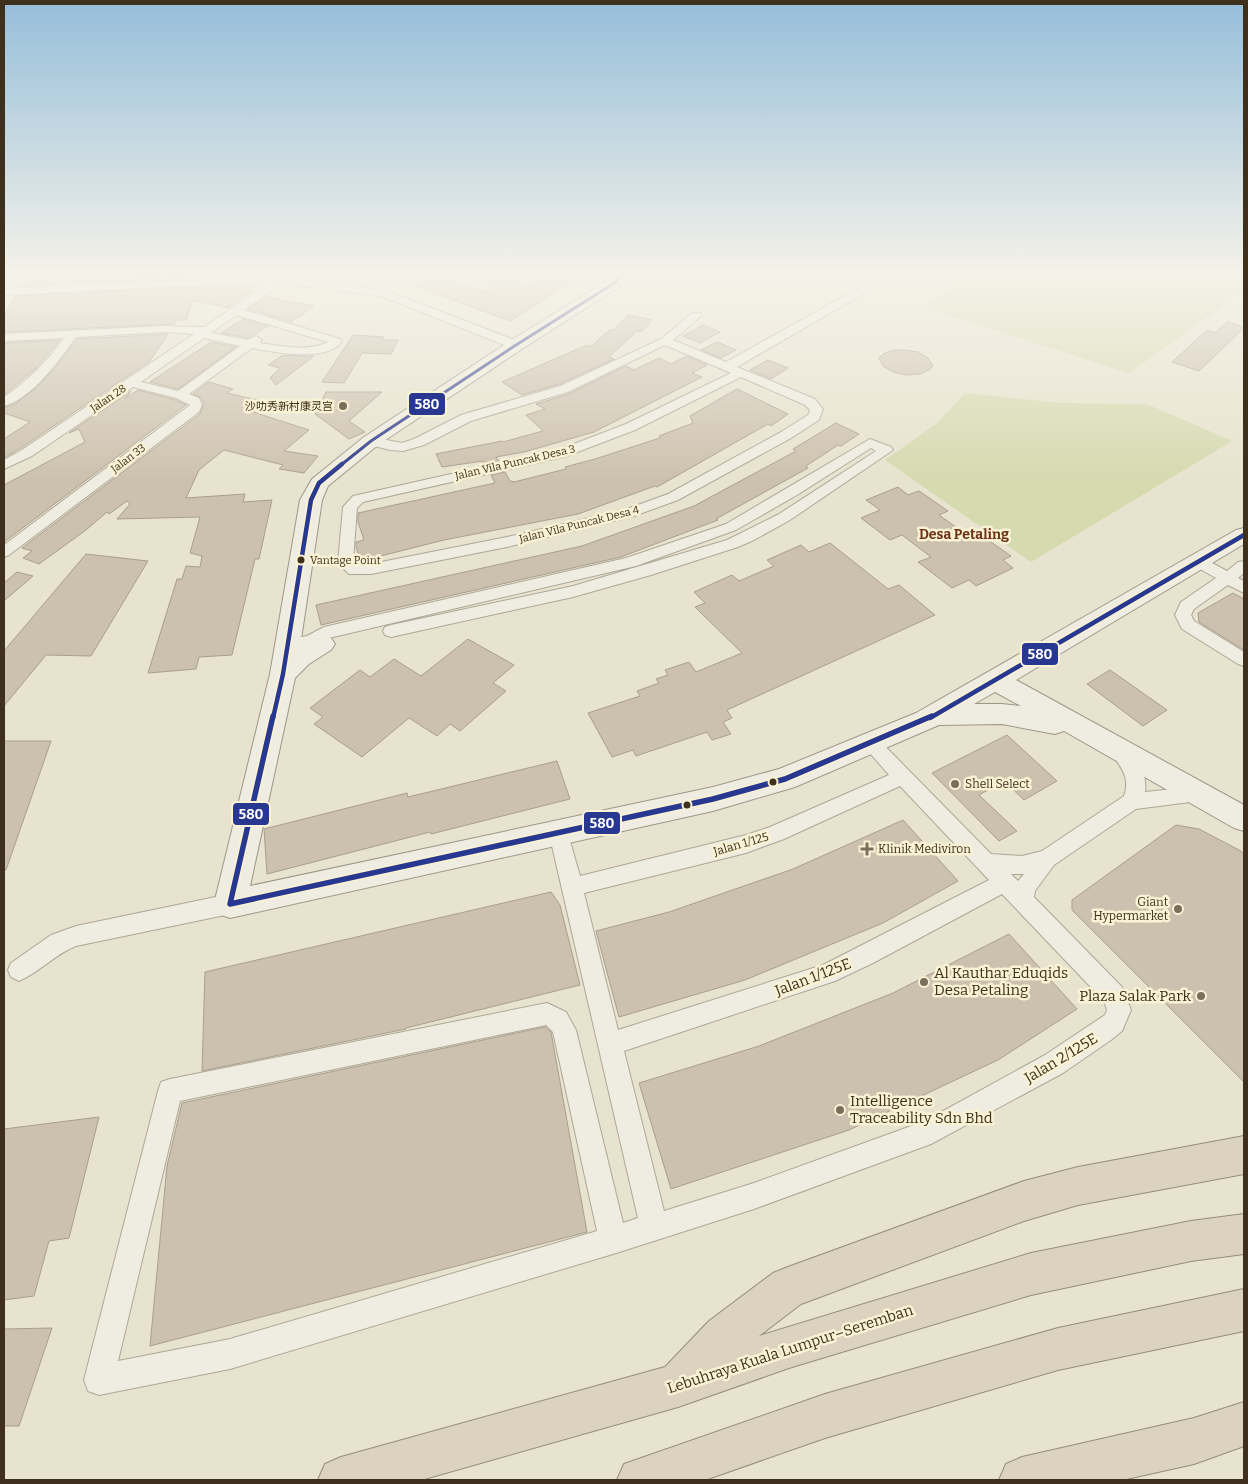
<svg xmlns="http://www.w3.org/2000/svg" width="1248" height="1484" viewBox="0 0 1248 1484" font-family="Bitter,'Noto Sans SC',serif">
<rect width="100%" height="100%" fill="#e8e3ce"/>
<g fill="#d5daaf">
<polygon points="972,273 1244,273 1244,291 1129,373 923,307"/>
<polygon points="965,393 1060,403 1147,404 1232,441 1031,562 885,460 937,423"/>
</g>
<g fill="#ccc1ae" stroke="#a99e8d">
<polygon points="122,273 228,273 227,276 73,283 69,280 81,280 84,276"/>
<polygon points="489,273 521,273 522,287 544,275 554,274 573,281 510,321 399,280 444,278 490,293"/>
<polygon points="32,275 44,275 48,278 45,281 51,281 55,284 23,286"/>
<polygon points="226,286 251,291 228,308 193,300 186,320 177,320 174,324 4,332 4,315 16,296"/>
<polygon points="266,297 314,306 291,322 248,309"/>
<polygon points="628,315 652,320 641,332 637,331 609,357 614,359 559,384 522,395 502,382 587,345 590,347 611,329 613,330"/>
<polygon points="243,319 268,326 248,338 221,333"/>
<polygon points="1228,321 1244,328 1199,371 1172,362 1207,330 1215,333"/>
<polygon points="703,325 720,332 700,343 683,336"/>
<polygon points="168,334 150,361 21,448 4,458 4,439 30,422 4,413 4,408 15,404 36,388 55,368 77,339"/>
<polygon points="353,335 384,337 382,340 398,340 391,354 362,353 344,383 322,382"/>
<polygon points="60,340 35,369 4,395 4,343"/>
<polygon points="211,342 236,347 178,389 150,382"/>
<polygon points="717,342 736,350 721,358 701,350"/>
<polygon points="893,350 905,350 918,352 928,358 933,366 929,370 920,374 906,375 893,372 883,366 879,358 883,354"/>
<polygon points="283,355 300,356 314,356 276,385 270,378 280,368 268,365"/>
<polygon points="687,356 707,365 692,373 702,377 594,432 524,452 496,457 499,461 485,464 483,461 442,467 436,454 502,441 503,442 543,431 526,415 545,409 536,404 569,394 626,366 634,370 659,358 671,364"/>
<polygon points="768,360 788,368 771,379 750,370"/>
<polygon points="209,382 233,389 227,393 266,402 253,412 309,430 284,451 318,456 304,473 279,469 283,465 224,450 199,470 186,498 245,494 243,502 272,500 259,559 255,559 232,655 199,657 196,669 148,673 177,579 182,579 186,566 200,567 202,556 190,553 200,517 117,519 130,504 127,501 109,514 107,512 86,530 39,564 23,558 32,551 22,548 200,414 204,404 201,397 193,394"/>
<polygon points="737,389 788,414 771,426 768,424 657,487 655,486 578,514 444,540 361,561 356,547 356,542 364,540 358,522 358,513 495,483 491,475 505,472 510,481 514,482 566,469 565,467 595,459 660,438 659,436 693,423 690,416"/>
<polygon points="138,390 175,400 186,405 4,542 4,485 85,442 79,429 69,433 131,391 125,399"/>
<polygon points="326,392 382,392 349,421 365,432 349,439 315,414"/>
<polygon points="836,423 859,434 841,446 838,445 806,466 808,468 716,519 718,520 621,557 321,625 316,605 582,546 694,506 796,451 793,449"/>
<polygon points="898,487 908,495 919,491 948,511 939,515 970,537 978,533 1011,556 1003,560 1013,568 976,586 969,580 952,588 918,562 931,557 902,535 890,540 861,518 880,510 866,500"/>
<polygon points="830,543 888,589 899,585 935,615 727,710 732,718 723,722 731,734 712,740 707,732 636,756 633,750 612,757 588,713 640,696 637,691 659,683 656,679 668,675 665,670 689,662 696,672 742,653 695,607 705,603 694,592 732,575 739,581 774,566 767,560 801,545 809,552"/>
<polygon points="86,554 148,561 91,656 46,655 4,706 4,651"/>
<polygon points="17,572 33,576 4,601 4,583"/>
<polygon points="1233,593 1244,599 1244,650 1199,622 1198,613"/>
<polygon points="468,639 514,665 493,683 506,691 460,731 450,724 437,736 409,718 362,757 314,724 323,717 310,708 360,670 370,677 394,659 421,676"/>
<polygon points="1110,670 1167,710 1143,726 1087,684"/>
<polygon points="1007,735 1057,781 1024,800 1004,781 979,795 1017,831 999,841 932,773"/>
<polygon points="4,741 51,741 6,870 4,870"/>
<polygon points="557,761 570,799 431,834 430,832 267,874 264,829 407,793 408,797"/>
<polygon points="903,820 958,881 883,923 745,980 619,1017 596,931 669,912 793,869"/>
<polygon points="1176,825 1199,829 1241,851 1244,855 1244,1082 1072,910 1072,900"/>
<polygon points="551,892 560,905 580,985 406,1028 406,1029 202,1071 205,972"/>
<polygon points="1009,934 1077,1009 998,1060 849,1130 671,1189 639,1083 759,1046 893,993"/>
<polygon points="545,1027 551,1032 587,1232 150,1346 167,1166 182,1103"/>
<polygon points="99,1117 69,1238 49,1241 34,1296 4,1300 4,1129"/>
<polygon points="52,1328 19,1426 4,1426 4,1329"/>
</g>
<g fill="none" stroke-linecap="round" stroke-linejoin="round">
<defs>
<g id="street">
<path d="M45,273h12l15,12 154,-7 44,3 4,-8h10l-1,4 104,14 133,51 2,3 -6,4 -4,-1 -131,-52 -101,-13 -2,3 -34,24 96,29 2,2c-13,22 -69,11 -90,7l-63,46 10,4 3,7 -3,7 -190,143 -5,2v-12l186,-140 -14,-7 -43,-11 -101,69 -28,13v-9l18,-10 172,-116 -30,-2 -88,5c-16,22 -44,62 -72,69v-9c24,-16 43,-36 60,-59l-60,3v-7l160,-8 40,1 59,-40 -37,-3 -222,11v-6l56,-3zM236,315l92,27c-19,10 -48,4 -68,1l2,-3 -6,-4 -8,4 -37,-7zM204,338l36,8 -62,45 -37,-9z"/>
<path d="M886,273h13l-162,94 78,32 8,10 -4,11 -28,18 -113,62 -44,16 -127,31 -136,27h-22l-11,-11 5,-56 10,-11 205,-46 68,-26 105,-51 -66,-28 -97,47 -97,29 -47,24 -21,6 -13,-1 -24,-6 -2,-3 2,-3 5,-1 31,6 12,-4 47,-24 99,-29 101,-47 31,-26h8l2,2 -2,2 -27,23 53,22zM741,377l64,28 5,5 -2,5 -27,17 -113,62 -44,16 -117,27 -136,27 -13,1 -5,-4 4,-53 6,-6 204,-46 68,-26z"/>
<path d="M870,439l21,8 2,3 -103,70 -36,20 -16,7 -87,28 -78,22 -182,40 -6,-2 -2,-4 2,-4 6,-2 182,-39 154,-46 52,-26 97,-63 -5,-3 -74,47 -61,35 -100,36 -307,72c-13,8 -32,16 -48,11l-3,-4 3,-4 26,-5 17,-9 302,-69 100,-34z"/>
<polygon points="1199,556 1227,571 1238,562 1244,561 1244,573 1238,578 1244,581 1244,593 1228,585 1194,609 1191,615 1194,621 1244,652 1244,666 1238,664 1182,629 1175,615 1181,602 1216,578 1193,565 1191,561 1193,557"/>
<path d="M871,737l7,2 113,115 31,2 20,-5 82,-55c7,-20 -4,-28 -13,-45l2,-5c22,-7 35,29 32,46l38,-4 7,2 3,6 -3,6 -54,7 -82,56 -19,26 -1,6 88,90 9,23 -9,21 -11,9 -48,33 -132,71 -177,65 -141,45 -383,115 -131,26 -11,-4 -4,-11 74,-289 3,-9 9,-3 377,-76 19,9 10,18 47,193 15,-5 -89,-385 3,-6 7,-2 7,2 14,49 166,-41 24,-8 119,-52 -27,-31 2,-5zM900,786l89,94 -166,85 -205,65 -34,-137 162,-40 38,-14zM1011,874h13l-6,7zM1002,894l102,107 3,9 -2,5 -60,40 -120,66 -171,62 -90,28 -40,-160 211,-70 38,-18zM546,1025l7,7 44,199 -367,108 -112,22 62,-260z"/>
<path d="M230,894l8,3 3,7 -3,7 -8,3 -154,32c-21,8 -36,26 -57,35l-8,-4 -3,-7 3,-7 40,-28 25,-9z"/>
</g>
<path id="secondary" d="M615,273h16l-9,12 -100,64 -144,96 -50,41 -6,14 -22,146c11,-7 18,-12 31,-8l4,6 -4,6 -22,14 -14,14 -45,208 463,-99 66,-18 137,-56 320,-183 8,-2v16l-228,136 228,125v26l-10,-3 -170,-97 -9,3 -53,-10 -63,1 -144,62 -82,24 -483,107 -11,-4 -5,-10 56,-230 30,-174 12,-21 52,-42 146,-96 100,-62zM995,692l26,14 -19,-2h-28z"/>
<g id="highway">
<polygon points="1244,1136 1244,1174 1078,1205 1024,1221 801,1304 759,1336 1031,1253 1191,1221 1244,1214 1244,1254 1191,1261 1031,1295 792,1367 678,1407 421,1480 318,1480 325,1464 341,1457 665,1367 709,1321 773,1273 788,1267 1024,1181 1078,1167"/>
<polygon points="1244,1289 1244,1331 1058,1370 825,1438 705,1480 617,1480 624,1464 825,1394 1058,1328"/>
<polygon points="1244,1402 1244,1446 1194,1464 1122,1480 999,1480 1006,1464 1022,1457 1194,1418"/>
</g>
</defs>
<use href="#street" stroke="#ada796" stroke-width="2"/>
<use href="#secondary" stroke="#9d9787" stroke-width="2"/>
<use href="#highway" stroke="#938d7e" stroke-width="2"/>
<use href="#street" fill="#efece1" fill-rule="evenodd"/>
<use href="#secondary" fill="#efece1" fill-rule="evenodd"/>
<use href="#highway" fill="#dbd3bf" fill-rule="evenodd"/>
<defs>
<polyline id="bus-1-far2" points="341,465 371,441 516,345 616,282 623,273"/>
<g id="bus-1-far1">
<polyline points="273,718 283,674 311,500 319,483 342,464"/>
<polyline points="930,718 1244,535"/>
</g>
<polyline id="bus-1" points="273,716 230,904 713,799 785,779 932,716"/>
</defs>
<use href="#bus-1-far2" stroke="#f9f2d4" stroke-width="5.5"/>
<use href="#bus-1-far1" stroke="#f9f2d4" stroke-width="8"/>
<use href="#bus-1" stroke="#f9f2d4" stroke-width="9"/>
<use href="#bus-1-far2" stroke="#283890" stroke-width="3"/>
<use href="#bus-1-far1" stroke="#283890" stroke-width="4.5"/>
<use href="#bus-1" stroke="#283890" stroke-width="5.5"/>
</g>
<linearGradient id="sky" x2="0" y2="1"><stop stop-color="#95beda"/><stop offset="0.57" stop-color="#f5f2e9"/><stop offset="1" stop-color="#f5f2e9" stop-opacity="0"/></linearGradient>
<rect width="1248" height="481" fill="url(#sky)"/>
<g fill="#7a6f5b" stroke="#f9f2d4" stroke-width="2">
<circle cx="343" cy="406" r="5"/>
<circle cx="955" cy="784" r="5"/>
<path d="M864.5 841.5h5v5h5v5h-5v5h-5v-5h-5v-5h5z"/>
<circle cx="1178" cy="909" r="5"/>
<circle cx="924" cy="982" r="5"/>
<circle cx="1201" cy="996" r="5"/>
<circle cx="840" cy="1110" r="5"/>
</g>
<g fill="#3e301d" stroke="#f9f2d4" stroke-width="2">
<circle cx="301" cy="560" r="4.5"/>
<circle cx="773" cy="782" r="4.5"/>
<circle cx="687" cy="805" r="4.5"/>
</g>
<g text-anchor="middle" stroke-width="5" stroke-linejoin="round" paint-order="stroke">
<g font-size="11" fill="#3e301d" stroke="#f9f2d4">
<text transform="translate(108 398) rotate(-34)" y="4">Jalan 28</text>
<text transform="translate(128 458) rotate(-37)" y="4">Jalan 33</text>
<text transform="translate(515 462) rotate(-13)" y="4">Jalan Vila Puncak Desa 3</text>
<text transform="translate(579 524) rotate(-14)" y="4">Jalan Vila Puncak Desa 4</text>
</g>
<g font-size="11" fill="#3e301d" stroke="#f9f2d4" text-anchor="end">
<text x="333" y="410">沙叻秀新村康灵宫</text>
</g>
<g font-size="11" fill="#3e301d" stroke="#f9f2d4" text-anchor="start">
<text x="310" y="564">Vantage Point</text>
</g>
<g font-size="12" fill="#3e301d" stroke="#f9f2d4" text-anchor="start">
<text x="965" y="788">Shell Select</text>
<text x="878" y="853">Klinik Mediviron</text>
<text x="1168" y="906" text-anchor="end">Giant<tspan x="1168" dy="14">Hypermarket</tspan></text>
</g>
<g font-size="12" fill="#3e301d" stroke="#f9f2d4">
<text transform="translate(741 844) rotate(-16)" y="4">Jalan 1/125</text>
</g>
<g font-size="14" font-weight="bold" fill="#6f3318" stroke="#f9f2d4">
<text x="964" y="539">Desa Petaling</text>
</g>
<g font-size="15" fill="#3e301d" stroke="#f9f2d4" text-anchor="start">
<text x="934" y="978">Al Kauthar Eduqids<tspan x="934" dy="17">Desa Petaling</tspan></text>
<text x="1191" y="1001" text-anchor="end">Plaza Salak Park</text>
<text x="850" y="1106">Intelligence<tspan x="850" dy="17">Traceability Sdn Bhd</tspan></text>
</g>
<g font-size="15" fill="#3e301d" stroke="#f9f2d4">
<text transform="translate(813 977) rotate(-21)" y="5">Jalan 1/125E</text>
<text transform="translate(1061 1058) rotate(-31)" y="5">Jalan 2/125E</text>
<text transform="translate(790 1349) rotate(-18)" y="5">Lebuhraya Kuala Lumpur–Seremban</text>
</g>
</g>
<g stroke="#f9f2d4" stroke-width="2">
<rect x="408" y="392" width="38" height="24" rx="5" fill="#283890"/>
<rect x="1021" y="642" width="38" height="24" rx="5" fill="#283890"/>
<rect x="232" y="802" width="38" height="24" rx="5" fill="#283890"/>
<rect x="583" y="811" width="38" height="24" rx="5" fill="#283890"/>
</g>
<g font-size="14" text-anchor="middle" font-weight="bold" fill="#fff">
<text x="427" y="409">580</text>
<text x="1040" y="659">580</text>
<text x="251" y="819">580</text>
<text x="602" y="828">580</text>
</g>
<rect width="1248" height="1484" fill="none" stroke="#3e301d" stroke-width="10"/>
</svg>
